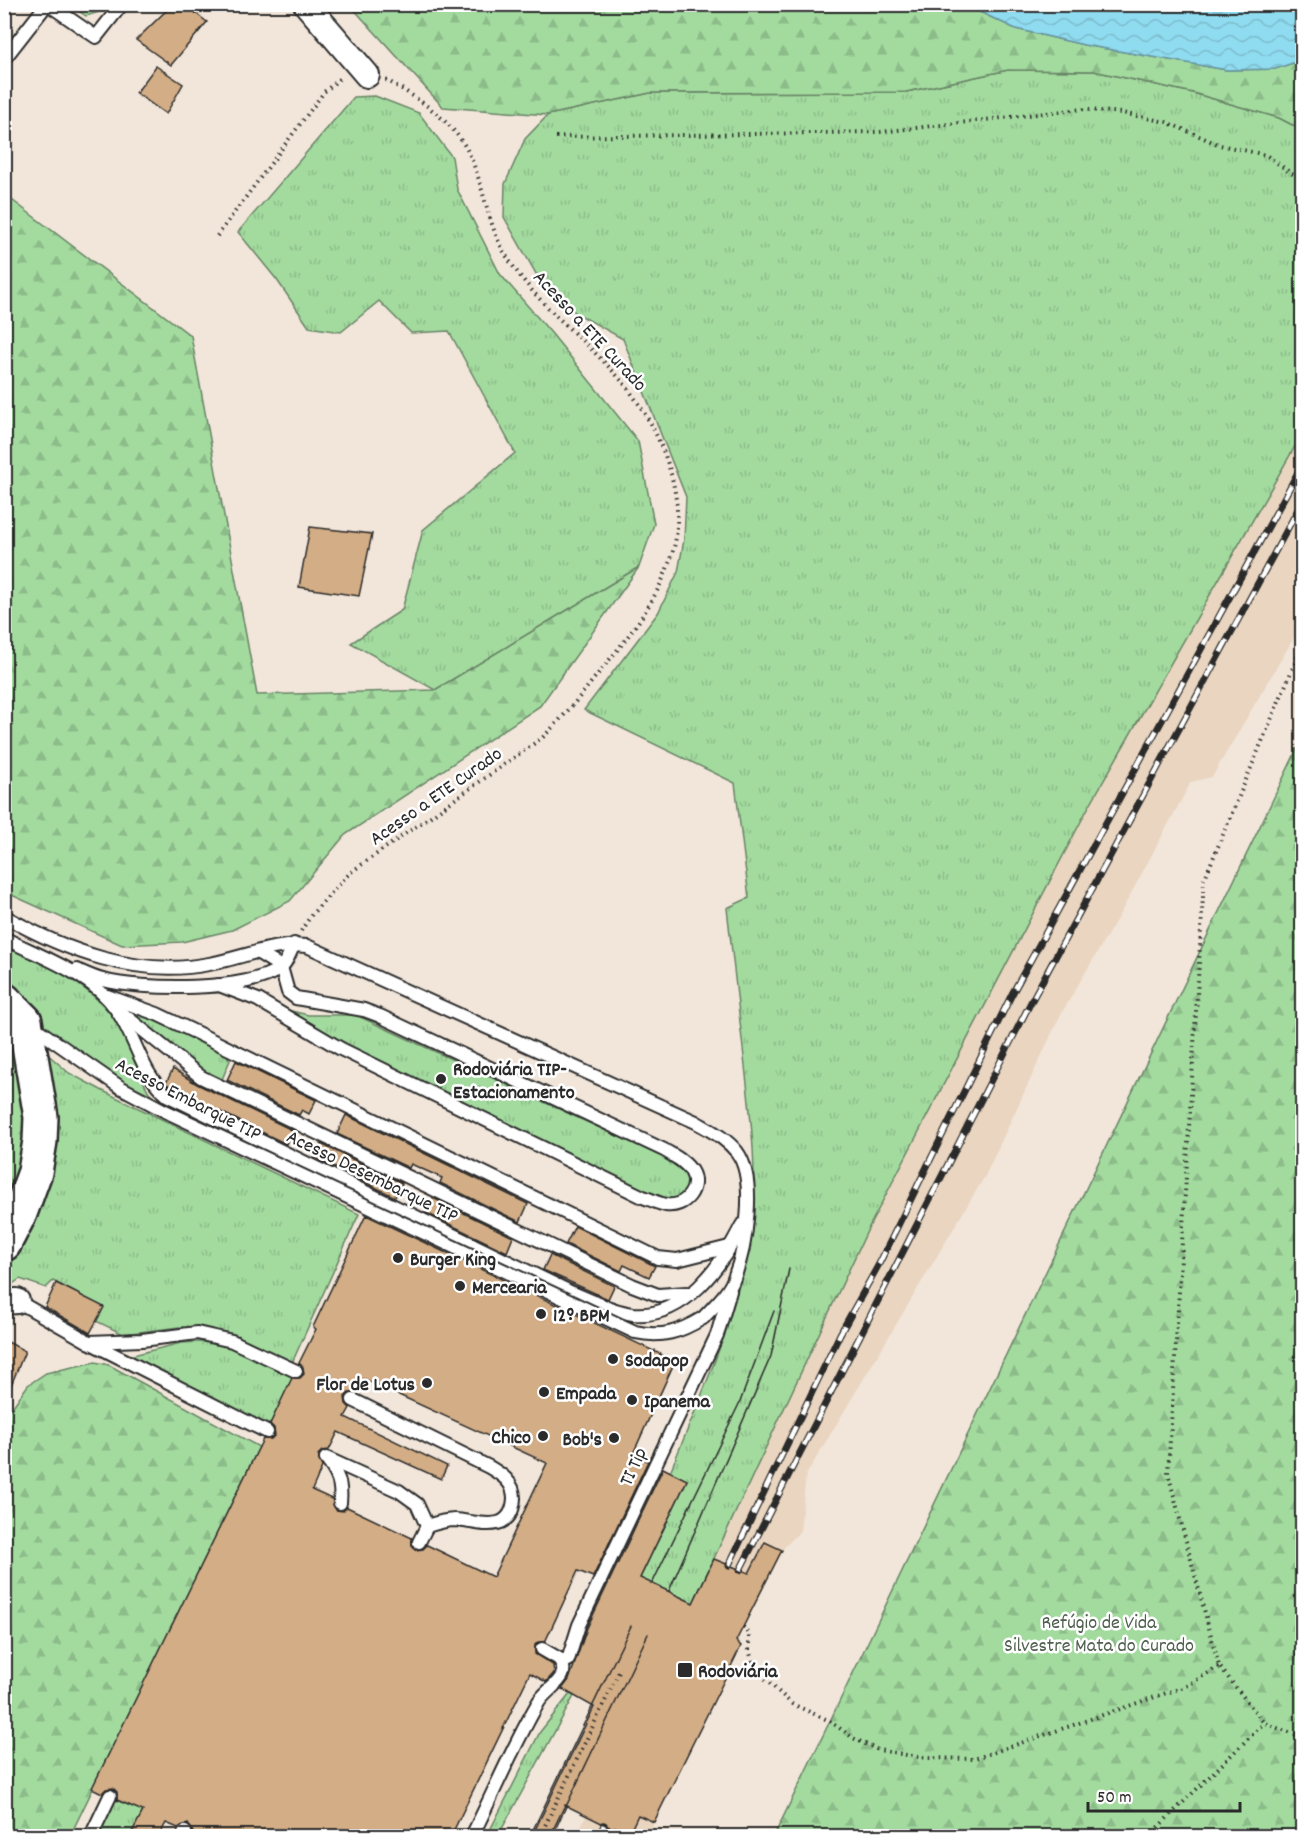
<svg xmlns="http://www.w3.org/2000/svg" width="1307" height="1841" viewBox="0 0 1307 1841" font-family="Dekko,sans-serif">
<defs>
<pattern id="grass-tufts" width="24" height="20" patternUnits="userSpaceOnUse" patternTransform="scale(1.5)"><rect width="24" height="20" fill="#a3db9f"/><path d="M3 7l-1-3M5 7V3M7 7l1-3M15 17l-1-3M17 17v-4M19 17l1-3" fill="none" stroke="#8cbc89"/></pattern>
<pattern id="forest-firs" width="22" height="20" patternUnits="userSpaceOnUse" patternTransform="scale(1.5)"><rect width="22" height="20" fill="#a3db9f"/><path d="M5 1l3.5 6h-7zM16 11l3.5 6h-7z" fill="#8cbc89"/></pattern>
<pattern id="water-waves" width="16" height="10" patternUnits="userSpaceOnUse" patternTransform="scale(1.5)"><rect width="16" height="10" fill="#8fdbef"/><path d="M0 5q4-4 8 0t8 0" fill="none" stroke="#7cbccd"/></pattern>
</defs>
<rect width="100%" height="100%" fill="#f2e6da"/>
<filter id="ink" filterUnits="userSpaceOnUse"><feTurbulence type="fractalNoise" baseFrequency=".0167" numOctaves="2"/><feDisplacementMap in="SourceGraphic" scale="12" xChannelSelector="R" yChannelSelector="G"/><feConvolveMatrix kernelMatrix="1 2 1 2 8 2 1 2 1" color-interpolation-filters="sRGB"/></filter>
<g filter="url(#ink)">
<g fill="#e9d5c0">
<polygon points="1302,434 1302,624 1212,777 1191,782 1121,912 1061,1014 985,1176 806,1475 800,1531 782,1550 765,1542 749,1573 714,1559 868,1229 1088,808"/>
<polygon points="638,1815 654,1822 648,1836 576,1836 586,1816 628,1836"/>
</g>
<g fill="url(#grass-tufts)" stroke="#678365" stroke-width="1.5">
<polygon points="70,5 111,5 106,10 86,16"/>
<path d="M1008,70l86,1 99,22 86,25 23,12v304l-214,374 -220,421 -175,374 -53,-25 47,-98 -17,-8c33,-80 69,-160 81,-246 7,-53 0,-107 -6,-160 -6,-53 -12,-105 -18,-158l22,-10 -14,-115 -151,-73 74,-97 20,-41 6,-32 2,-43 -63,-158 -47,-26 -37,-34 -35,-62 1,-33 20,-45 23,-24 102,-22 256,-1z"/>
<polygon points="375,96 419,113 452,157 457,189 500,274 552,334 638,441 654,524 639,567 435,690 351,643 402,610 423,530 515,453 449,331 411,333 379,301 341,332 309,327 277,280 238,232 354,97"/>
<path d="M4,946c36,15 80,35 105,66 19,23 25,56 41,82l-35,-15 -87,-63 -23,-29z"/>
<polygon points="121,1007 149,1016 224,1051 230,1060 221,1082 201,1070"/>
<path d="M283,1009l25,6h48l324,150c12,20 13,32 -13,37l-324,-156z"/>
<polygon points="36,1044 69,1073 103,1091 359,1214 291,1365 213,1330 179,1327 123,1334 96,1321 103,1307 53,1281 46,1288 20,1279 5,1289 5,1261 22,1230"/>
<polygon points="219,1341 294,1375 268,1428 129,1356 181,1343"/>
<polygon points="570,1694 574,1696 498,1836 487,1836 540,1732"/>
<polygon points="113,1799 143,1811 131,1836 95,1836"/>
</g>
<g fill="url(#forest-firs)" stroke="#678365" stroke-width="1.5">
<polygon points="350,5 965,5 1016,29 1084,45 1227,70 1275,69 1302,60 1302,130 1279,118 1193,93 1094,71 1008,70 906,92 650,93 548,115 443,107"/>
<polygon points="4,194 191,336 257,695 435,690 639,567 540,706 345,835 290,901 232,930 182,942 122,945 5,892"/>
<polygon points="1302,739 1302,1836 774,1836 830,1721"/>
<polygon points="5,1013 14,1025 32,1127 5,1221"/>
<polygon points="95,1362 109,1365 259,1447 70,1836 5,1836 4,1406 11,1409 28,1385 46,1373"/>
</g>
<polygon fill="url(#water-waves)" stroke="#6795a1" stroke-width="1.5" points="965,5 1302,5 1302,60 1275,69 1227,70 1084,45 1016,29"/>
<g fill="#d3ad85" stroke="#2b2b2b" stroke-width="1.5" fill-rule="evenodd">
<polygon points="173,4 184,4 207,22 171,65 136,40"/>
<polygon points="156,66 183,84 166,114 136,93"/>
<polygon points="310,527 372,534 359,596 299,587"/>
<polygon points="236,1061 316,1100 309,1114 302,1110 299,1115 227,1080"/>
<polygon points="173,1069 197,1084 292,1130 286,1144 172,1088 166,1083"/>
<polygon points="346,1115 528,1204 520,1222 440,1183 442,1178 411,1164 409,1168 337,1134"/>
<polygon points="321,1144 402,1183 395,1197 315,1158"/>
<polygon points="433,1198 513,1237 507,1252 426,1213"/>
<path d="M366,1215l309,146 -42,93 15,7 -55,116 -15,-6 -33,71h-7l-3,3v9l18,11 1,8 -8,9 -16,-9 -79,163h-256l-7,-12 -10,4 -12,-5 -7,13h-29l13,-25 -26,-11v-8l-4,-4 -7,1 -4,4 -10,-5 171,-349h8l4,-4 -1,-7 -4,-4 22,-46h8l4,-4 -1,-7 -4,-4 17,-34 -3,-2zM364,1379l183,84 -54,114 -66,-32 -4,4 -7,1 -4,-4v-8l-65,-31 -4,4 -7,-1 -4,-11 -20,-9 10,-23 -4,-12 4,-4 7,-1 9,-18 103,47 6,-13 -102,-49 5,-9 -4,-4 -1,-7 4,-4h8z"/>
<polygon points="575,1226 655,1266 649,1277 624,1265 621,1271 566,1244"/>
<polygon points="550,1255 614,1286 608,1299 543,1270"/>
<polygon points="56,1283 104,1307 90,1333 45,1307"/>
<polygon points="4,1340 25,1351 5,1400 4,1399"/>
<polygon points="663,1468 687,1480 640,1578 693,1603 714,1559 749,1573 765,1542 782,1550 736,1641 741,1646 654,1822 638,1815 628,1836 565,1805 550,1836 532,1836 594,1707 562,1689 569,1680 587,1628"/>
</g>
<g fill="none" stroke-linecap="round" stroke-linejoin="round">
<defs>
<g id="lane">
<polyline points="48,4 96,37 122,4"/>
<polyline points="4,59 47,4"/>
<path d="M4,916c62,35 133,62 205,48 33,-6 64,-21 98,-18l389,176c15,9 30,16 41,30 20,27 9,96 -3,126 -5,15 -20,28 -31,40"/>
<path d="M4,938c37,19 88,36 112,71 20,28 24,63 51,86l401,196c20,8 43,20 65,23 52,5 89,-49 109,-89"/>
<path d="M77,970c9,4 17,8 26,10 37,10 147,12 177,-12 7,-5 10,-16 14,-24"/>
<path d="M219,985l39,15 83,49 302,148c7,2 16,7 23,8 19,3 35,-17 25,-34 -6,-10 -17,-15 -27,-21l-284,-134 -16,-6 -68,-12 -8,-6 -7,-25 -24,-15"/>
<polyline points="107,996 157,1014 197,1033 658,1258 677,1260 729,1247"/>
<polyline points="123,1014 201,1077 632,1285 658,1295 687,1293"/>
<polyline points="31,1025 120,1087"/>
<polyline points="17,1301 89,1342 267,1432"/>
<polyline points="89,1342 142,1340 197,1333 232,1341 296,1371"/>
<path d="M353,1400l136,67c12,7 25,15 25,31 -2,39 -38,23 -59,22 -10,0 -19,3 -28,6"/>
<polyline points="326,1458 399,1491 417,1504 427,1526 419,1542"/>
<path d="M326,1459c12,15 16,25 14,44"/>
<polyline points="542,1649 561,1660 568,1660 579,1625 717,1335 730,1291"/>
<polyline points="91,1836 110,1796"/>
<polyline points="183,1836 185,1832"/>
<path d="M472,1836c22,-44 41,-90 66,-133 8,-15 36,-25 21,-44"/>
</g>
<g id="street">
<polyline points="306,4 367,75"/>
<polyline points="4,1302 17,1301"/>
</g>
<polyline id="secondary" points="4,1000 25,1021 41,1117 40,1141 35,1172 20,1213 4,1244"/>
</defs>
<use href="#lane" stroke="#2b2b2b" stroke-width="16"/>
<use href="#street" stroke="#2b2b2b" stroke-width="28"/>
<use href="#secondary" stroke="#2b2b2b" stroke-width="38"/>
<g stroke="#2b2b2b" stroke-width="4" stroke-dasharray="1.5 4.5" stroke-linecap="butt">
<polyline points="556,137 880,132 1081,109 1122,113 1166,122 1220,145 1266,155 1302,181"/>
<polyline points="217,236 324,92 341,77"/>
<polyline points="1302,646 1204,880 1168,1473 1219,1666 1264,1723 1302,1737"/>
<path d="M301,931l11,-17 39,-42 191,-134c22,-21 40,-44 59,-68 30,-36 59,-73 72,-119 16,-58 -16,-129 -53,-172 -36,-41 -81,-72 -111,-119 -20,-30 -23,-64 -36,-97 -14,-39 -53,-64 -87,-83"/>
<polyline points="654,1351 685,1366"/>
<polyline points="743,1627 749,1633 749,1650 755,1670 792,1704 830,1721 853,1738 878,1750 924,1758 974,1759 1187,1686 1219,1666"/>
<polyline points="540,1836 619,1672"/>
<polyline points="1149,1836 1264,1723"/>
</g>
<use href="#lane" stroke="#fff" stroke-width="12"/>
<use href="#street" stroke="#fff" stroke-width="24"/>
<use href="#secondary" stroke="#fff" stroke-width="33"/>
<g stroke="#2b2b2b" stroke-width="1.5">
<polyline points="652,1584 740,1402 774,1311"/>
<polyline points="669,1591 771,1356 789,1269"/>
<polyline points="530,1836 631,1626"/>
<polyline points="552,1836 648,1634"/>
</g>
<defs>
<g id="rail">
<polyline points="729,1565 840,1334 879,1264 1012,994 1302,465"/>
<polyline points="740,1570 1032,1000 1302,502"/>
<polyline points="599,1836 604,1825"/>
<polyline points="612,1836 615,1830"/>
</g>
</defs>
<use href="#rail" stroke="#2b2b2b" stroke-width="7"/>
<use href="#rail" stroke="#fff" stroke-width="4.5" stroke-dasharray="14" stroke-linecap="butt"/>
<defs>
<path id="lane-bridge" d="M120,1087l45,24 470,221c27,6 45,0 68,-14"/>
</defs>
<use href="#lane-bridge" stroke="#2b2b2b" stroke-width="16" stroke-linecap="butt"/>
<use href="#lane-bridge" stroke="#fff" stroke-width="12"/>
</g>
</g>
<g fill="#2b2b2b" stroke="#fff" stroke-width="2">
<circle cx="441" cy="1079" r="6"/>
<circle cx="398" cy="1258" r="6"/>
<circle cx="460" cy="1286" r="6"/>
<circle cx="541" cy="1314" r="6"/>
<circle cx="613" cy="1359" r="6"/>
<circle cx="427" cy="1383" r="6"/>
<circle cx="544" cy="1392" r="6"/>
<circle cx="632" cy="1400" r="6"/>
<circle cx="543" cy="1436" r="6"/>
<circle cx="614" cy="1438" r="6"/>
<rect x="677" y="1662" width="16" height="16" rx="3"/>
</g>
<g text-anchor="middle" stroke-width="5" stroke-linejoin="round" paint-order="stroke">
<g font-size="20" fill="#2b2b2b" stroke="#fff">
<text transform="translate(591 330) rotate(47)" y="7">Acesso a ETE Curado</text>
<text transform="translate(435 795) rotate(-35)" y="7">Acesso a ETE Curado</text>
<text transform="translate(189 1098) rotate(27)" y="7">Acesso Embarque TIP</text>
<text transform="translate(373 1175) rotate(26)" y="7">Acesso Desembarque TIP</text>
<text transform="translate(632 1466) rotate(-65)" y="7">TI Tip</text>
</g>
<g font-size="20" font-weight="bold" fill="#2b2b2b" stroke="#fff" text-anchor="start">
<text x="453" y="1075">Rodoviária TIP-<tspan x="453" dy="23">Estacionamento</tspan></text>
<text x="410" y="1265">Burger King</text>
<text x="472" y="1293">Mercearia</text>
<text x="553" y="1321">12º BPM</text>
<text x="625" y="1366">Sodapop</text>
<text x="415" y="1390" text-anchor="end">Flor de Lotus</text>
<text x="556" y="1399">Empada</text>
<text x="644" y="1407">Ipanema</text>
<text x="531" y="1443" text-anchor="end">Chico</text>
<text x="602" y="1445" text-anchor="end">Bob's</text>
<text x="698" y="1677">Rodoviária</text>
</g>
<g font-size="20" fill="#4f604e" stroke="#fff">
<text x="1099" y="1628">Refúgio de Vida<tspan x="1099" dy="23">Silvestre Mata do Curado</tspan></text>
</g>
</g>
<rect width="1307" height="1841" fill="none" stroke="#fff" stroke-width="24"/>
<rect x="12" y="12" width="1283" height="1817" fill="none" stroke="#2b2b2b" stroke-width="2" filter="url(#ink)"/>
<path d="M1088 1802v9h152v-9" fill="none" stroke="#2b2b2b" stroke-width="3"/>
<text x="1097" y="1802" font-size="18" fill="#2b2b2b" stroke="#ffffff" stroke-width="4.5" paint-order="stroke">50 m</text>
</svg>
